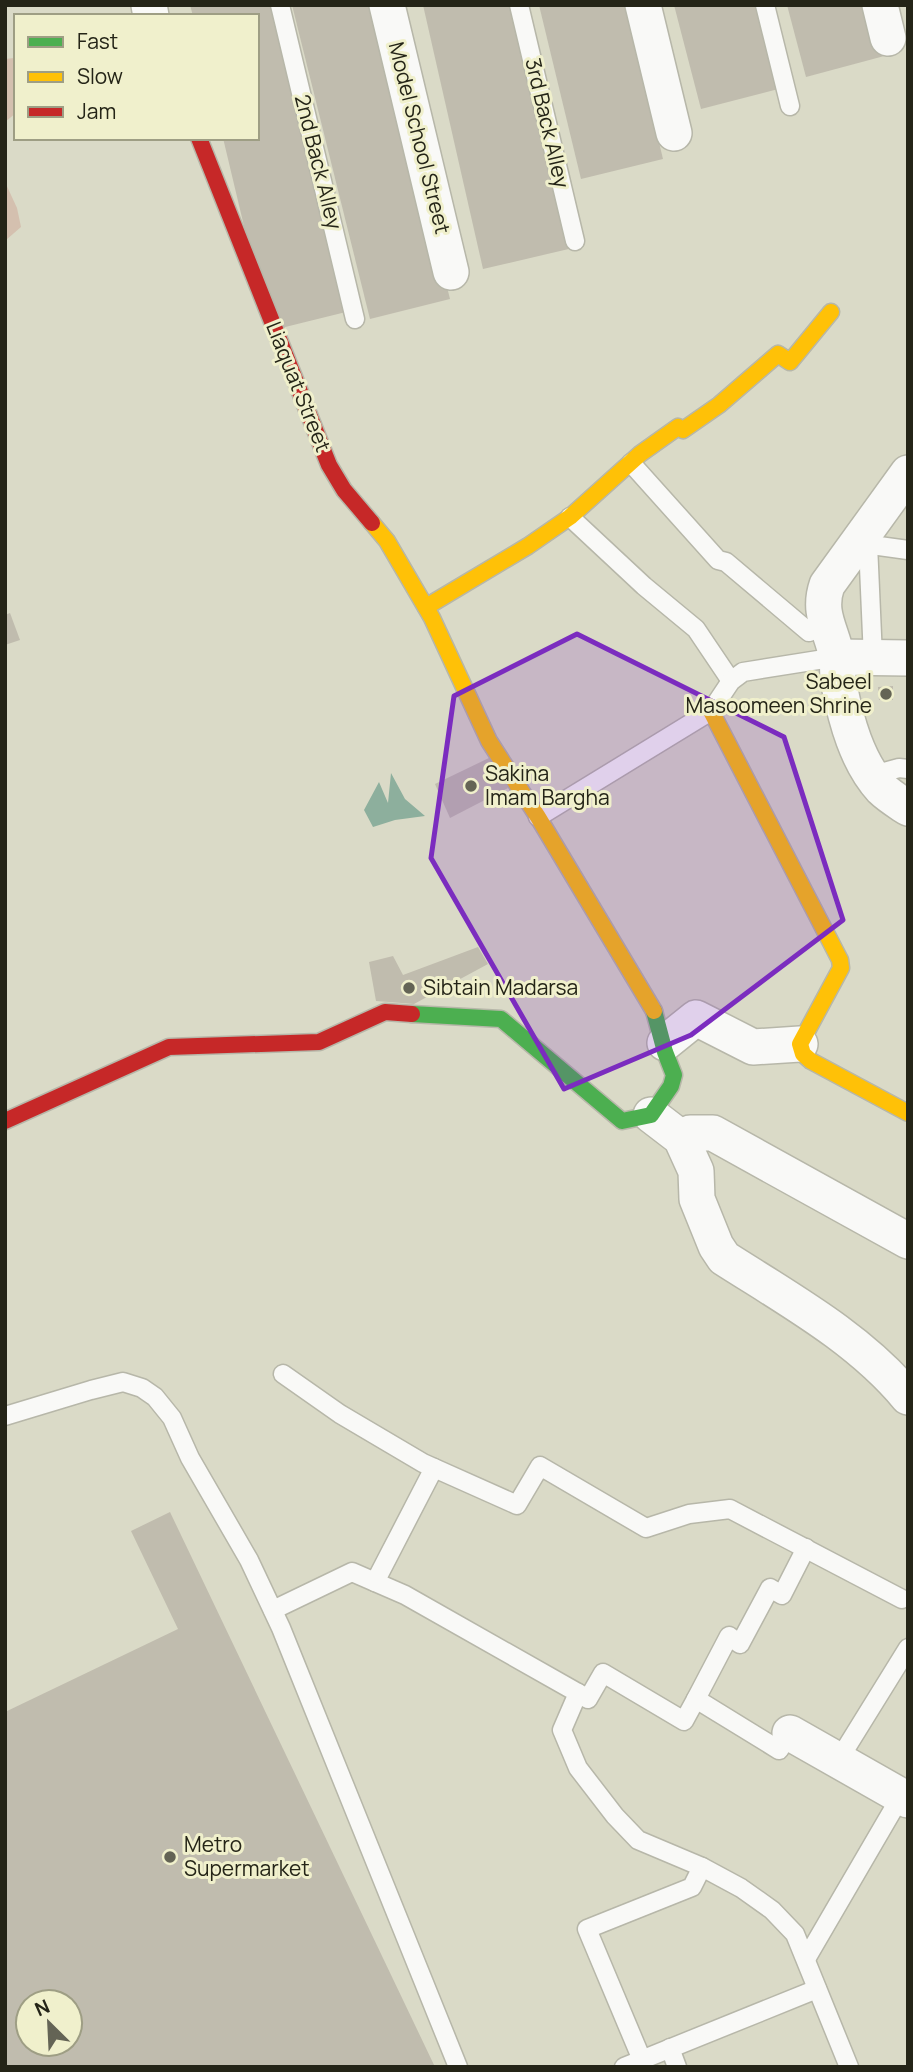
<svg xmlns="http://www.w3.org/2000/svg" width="913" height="2072" viewBox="0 0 913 2072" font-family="Manrope,sans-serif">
<rect width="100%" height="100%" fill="#dadac7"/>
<g fill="#d4c0af">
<polygon points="14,58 16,113 5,122 5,59"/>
<polygon points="5,182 17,208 21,227 6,240"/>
</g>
<polygon fill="#8daf9d" points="391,773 405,799 425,816 395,820 373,827 364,810 379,782 388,803"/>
<g fill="#c0bcae" fill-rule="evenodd">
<polygon points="190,5 276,5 350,311 269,331 223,138 257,138 257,16 193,16"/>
<polygon points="292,5 377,5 450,299 370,319"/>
<polygon points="423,5 518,5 573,248 483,269"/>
<polygon points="539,5 626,5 663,159 581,179"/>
<polygon points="674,5 769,5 790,86 701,109"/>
<polygon points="787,5 875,5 888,55 806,77"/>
<polygon points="10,613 20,640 5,645 5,615"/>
<polygon points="893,686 893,700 879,700 878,687"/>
<polygon points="491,757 508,788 450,818 435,784"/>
<polygon points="478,947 488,964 414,1004 376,1001 369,962 393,956 403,975"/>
<path d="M170,1512l265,555h-430v-355l173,-83 -47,-98zM28,2002h42v42h-42z"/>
</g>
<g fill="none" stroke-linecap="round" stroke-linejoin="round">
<defs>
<g id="lane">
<polyline points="280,5 355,319"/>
<polyline points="519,5 575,241"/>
<polyline points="765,5 790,106"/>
<polyline points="631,463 718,560 726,562 809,632 827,625"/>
<polyline points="570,517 644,586 696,629 731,681"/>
<polyline points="857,543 908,550"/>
<polyline points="868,544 873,658"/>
<polyline points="873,775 899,768 908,769"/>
<polyline points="538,817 711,711 731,681 743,672 837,657"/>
<polyline points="283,1374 340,1414 423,1463 517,1505 540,1466 646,1528 689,1514 730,1509 902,1599"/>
<polyline points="5,1416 91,1390 123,1382 142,1388 155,1397 172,1418 190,1458 249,1560 281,1628 458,2067"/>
<polyline points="375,1582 434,1468"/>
<polyline points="273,1610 352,1572 405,1595 578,1693 562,1730 578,1768 615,1816 638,1840 702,1867 741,1888 772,1910 795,1934 849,2067"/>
<polyline points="578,1693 588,1699 603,1673 684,1721 696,1699 779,1750 790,1733"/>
<polyline points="696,1699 729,1636 740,1644 770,1588 782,1595 806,1548"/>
<polyline points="838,1761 908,1648"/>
<polyline points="806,1959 901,1796"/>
<polyline points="670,2048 677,2067"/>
<polyline points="642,2060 587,1929 692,1887 702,1867"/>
<polyline points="624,2067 817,1989"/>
</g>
<g id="street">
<polyline points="149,5 151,16"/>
<polyline points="387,5 451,272"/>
<polyline points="643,5 674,133"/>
<polyline points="880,5 888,38"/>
<path d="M908,473l-81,112c-10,29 5,45 10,73 1,8 0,18 2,27 7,35 18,77 43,104 7,7 17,13 26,19"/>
<polyline points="837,657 908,658"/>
<polyline points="665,1043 696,1018 753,1047 800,1044"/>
<path d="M651,1115l30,23 15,33 1,28 19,47 8,12c64,41 135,80 184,139"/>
<polyline points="681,1138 690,1133 713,1133 908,1241"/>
<polyline points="790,1733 908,1800"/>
</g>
<polyline id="fast" points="412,1014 501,1019 622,1121 651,1115 671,1086 674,1075 665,1052 654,1011"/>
<g id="slow">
<polyline points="372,523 387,541 432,618 489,741 538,817 654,1011"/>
<polyline points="426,607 528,546 570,517 640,454 678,427 683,430 719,405 778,354 790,362 831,312"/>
<polyline points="711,711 840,960 841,968 800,1044 803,1054 811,1061 908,1113"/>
</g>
<g id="jam">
<polyline points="199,138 329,465 344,490 372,523"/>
<polyline points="5,1121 169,1047 319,1042 385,1012 412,1014"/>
</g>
</defs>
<use href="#lane" stroke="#b7b7a9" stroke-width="21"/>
<use href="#street" stroke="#b7b7a9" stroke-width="38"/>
<use href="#fast" stroke="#b7b7a9" stroke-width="19"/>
<use href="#slow" stroke="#b7b7a9" stroke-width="19"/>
<use href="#jam" stroke="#b7b7a9" stroke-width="19"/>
<use href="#lane" stroke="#f9f9f7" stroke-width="18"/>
<use href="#street" stroke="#f9f9f7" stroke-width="35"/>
<use href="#fast" stroke="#4caf50" stroke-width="16"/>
<use href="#slow" stroke="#ffc107" stroke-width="16"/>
<use href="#jam" stroke="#c62828" stroke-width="16"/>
</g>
<path fill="#7b2cbf" fill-opacity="0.2" stroke="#7b2cbf" stroke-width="5" stroke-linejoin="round" d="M577,634l207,103 59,183 -152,115 -127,54 -133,-231 23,-162z"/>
<g fill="#646455" stroke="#f0f0cc" stroke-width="2.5">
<circle cx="886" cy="694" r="7"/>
<circle cx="471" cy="786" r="7"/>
<circle cx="409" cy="988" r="7"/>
<circle cx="170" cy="1857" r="7"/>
</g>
<g text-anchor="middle" stroke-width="6" stroke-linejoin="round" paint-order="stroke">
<g font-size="21" fill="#242417" stroke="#f0f0cc">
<text transform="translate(547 123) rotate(77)" y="7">3rd Back Alley</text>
<text transform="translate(419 138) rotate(76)" y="7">Model School Street</text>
<text transform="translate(318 162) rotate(76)" y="7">2nd Back Alley</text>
<text transform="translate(298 387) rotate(68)" y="7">Liaquat Street</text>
</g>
<g font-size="21" fill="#242417" stroke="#f0f0cc" text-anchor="start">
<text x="872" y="689" text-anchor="end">Sabeel<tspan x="872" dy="24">Masoomeen Shrine</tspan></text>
<text x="485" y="781">Sakina<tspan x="485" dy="24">Imam Bargha</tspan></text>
<text x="423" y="995">Sibtain Madarsa</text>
<text x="184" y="1852">Metro<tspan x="184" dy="24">Supermarket</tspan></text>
</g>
</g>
<rect width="913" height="2072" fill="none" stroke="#242417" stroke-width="14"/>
<rect x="14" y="14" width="245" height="126" fill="#f0f0cc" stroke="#9e9e84" stroke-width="2"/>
<rect x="28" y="37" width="35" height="10" fill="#4caf50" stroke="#9e9e84" stroke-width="2"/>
<text x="77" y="49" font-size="21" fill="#242417">Fast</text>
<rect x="28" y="72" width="35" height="10" fill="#ffc107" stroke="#9e9e84" stroke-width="2"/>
<text x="77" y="84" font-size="21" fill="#242417">Slow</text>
<rect x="28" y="107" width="35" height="10" fill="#c62828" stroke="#9e9e84" stroke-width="2"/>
<text x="77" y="119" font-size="21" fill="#242417">Jam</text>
<g transform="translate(49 2023) rotate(336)"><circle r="33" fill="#f0f0cc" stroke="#9e9e84" stroke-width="2"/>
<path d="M0-5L12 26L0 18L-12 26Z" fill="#646455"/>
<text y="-10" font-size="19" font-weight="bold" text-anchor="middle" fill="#242417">N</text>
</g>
</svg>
